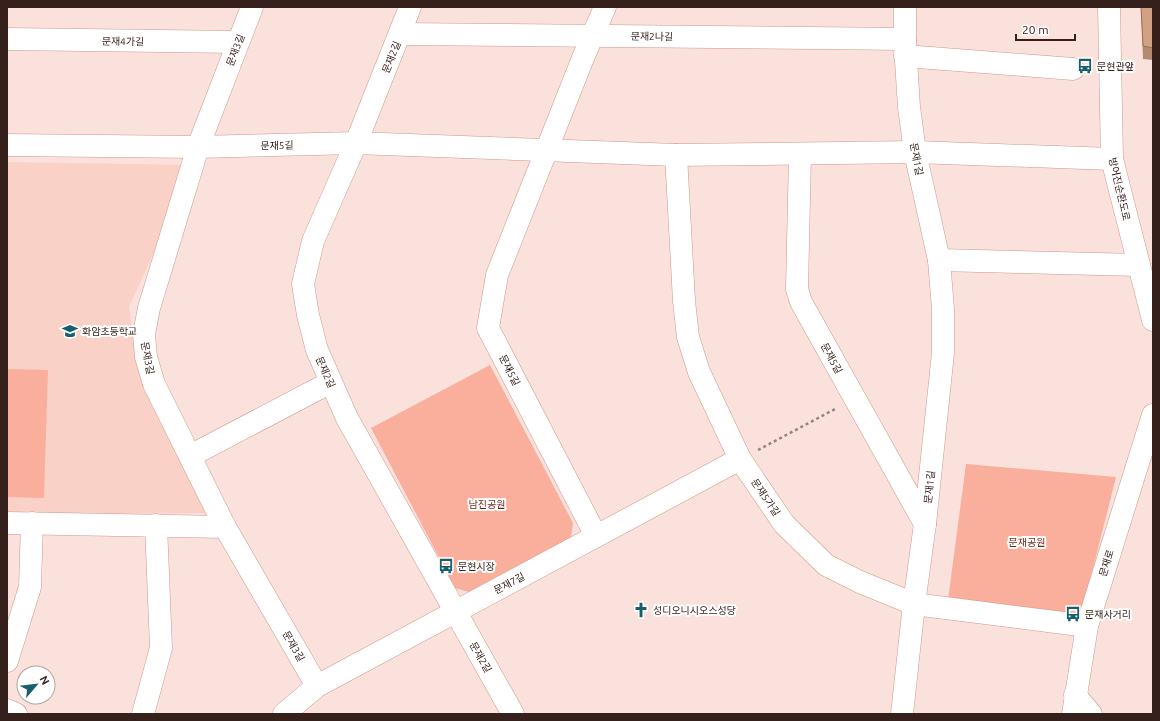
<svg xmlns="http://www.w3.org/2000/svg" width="1160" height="721" viewBox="0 0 1160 721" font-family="Ubuntu,'Noto Sans KR',sans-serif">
<rect width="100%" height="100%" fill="#fae1db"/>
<polygon fill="#fad1c7" points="7,162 194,165 129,307 136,354 209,513 7,515"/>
<g fill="#faaf9d">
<polygon points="490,365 573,523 571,538 469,592 455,588 371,428"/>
<polygon points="7,369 48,370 44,498 7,497"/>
<polygon points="966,464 1116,477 1078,628 946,615"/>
</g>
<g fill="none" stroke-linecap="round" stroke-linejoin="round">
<defs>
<g id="minor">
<polyline points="252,7 198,147 149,308 144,334 146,357 154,384 225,527 317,686"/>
<polyline points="410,7 356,143 313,241 303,284 308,315 317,350 347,418 513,714"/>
<polyline points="400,34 905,39"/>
<polyline points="7,39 238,42"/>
<polyline points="905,56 1073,69"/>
<polyline points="7,145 198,147 356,143 676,155 915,152 1112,159"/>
<polyline points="800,154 797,289 801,302 925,524"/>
<polyline points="676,155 684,301 688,337 699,372 740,459 784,524 826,565 860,582 914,604 1087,626"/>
<polyline points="939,260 1139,265"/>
<polyline points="190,456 331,382"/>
<polyline points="7,523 225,527"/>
<polyline points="596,536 488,328 497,275 583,58 605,7"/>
<polyline points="7,661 30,587 32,523"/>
<polyline points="1075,695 1091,714"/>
<polyline points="7,710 16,714"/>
<polyline points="143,714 161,648 156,525"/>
<polyline points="284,714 317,686 740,459"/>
<polyline points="902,714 914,604 925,524 943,353 943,309 939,260 915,152 909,107 905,45 905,7"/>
</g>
<polyline id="tertiary" points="1073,714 1087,626 1153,415"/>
<polyline id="secondary" points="1109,7 1112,159 1153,320"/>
</defs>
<use href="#minor" stroke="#d0978a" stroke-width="23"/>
<use href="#tertiary" stroke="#d0978a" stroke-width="23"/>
<use href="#secondary" stroke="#d0978a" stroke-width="23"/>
<polyline stroke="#99827c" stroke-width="2.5" stroke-dasharray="3 3" stroke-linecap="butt" points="758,450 837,408"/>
<use href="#minor" stroke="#fff" stroke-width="22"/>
<use href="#tertiary" stroke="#fff" stroke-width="22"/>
<use href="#secondary" stroke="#fff" stroke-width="22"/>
</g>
<polygon fill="#b48a70" points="1141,7 1153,7 1153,60 1143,59"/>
<polygon fill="#d1a182" stroke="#92715b" points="1141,7 1153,7 1153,48 1143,46"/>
<defs>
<symbol id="bus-bare" viewBox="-9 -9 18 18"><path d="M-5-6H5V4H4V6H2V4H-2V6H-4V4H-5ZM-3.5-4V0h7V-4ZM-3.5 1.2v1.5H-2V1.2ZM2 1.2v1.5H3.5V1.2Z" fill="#16606e" stroke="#fff" stroke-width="2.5" paint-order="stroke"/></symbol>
<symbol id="school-bare" viewBox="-9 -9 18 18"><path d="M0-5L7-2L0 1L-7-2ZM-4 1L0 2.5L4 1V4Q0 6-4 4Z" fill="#16606e" stroke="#fff" stroke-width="2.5" paint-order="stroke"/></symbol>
<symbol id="church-bare" viewBox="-9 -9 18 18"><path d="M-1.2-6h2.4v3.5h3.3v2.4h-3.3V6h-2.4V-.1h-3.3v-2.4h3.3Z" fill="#16606e" stroke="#fff" stroke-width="2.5" paint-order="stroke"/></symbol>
</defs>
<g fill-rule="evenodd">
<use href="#bus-bare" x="1074" y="55" width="22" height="22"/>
<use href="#school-bare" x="59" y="320" width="22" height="22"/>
<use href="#bus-bare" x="435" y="555" width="22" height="22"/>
<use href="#church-bare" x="630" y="599" width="22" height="22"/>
<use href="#bus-bare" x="1062" y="603" width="22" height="22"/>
</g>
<g text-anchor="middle" stroke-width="4" stroke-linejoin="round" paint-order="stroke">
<g font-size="10" fill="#35201b" stroke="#fff">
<text transform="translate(652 36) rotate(1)" y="4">문재2나길</text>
<text transform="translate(123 41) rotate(1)" y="4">문재4가길</text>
<text transform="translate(235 50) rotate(-69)" y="4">문재3길</text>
<text transform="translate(391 57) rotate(-68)" y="4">문재2길</text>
<text transform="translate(277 145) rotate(-1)" y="4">문재5길</text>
<text transform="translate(917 159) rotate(79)" y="4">문재1길</text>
<text transform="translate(1120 189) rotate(77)" y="4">방어진순환도로</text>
<text transform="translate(148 358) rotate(79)" y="4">문재3길</text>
<text transform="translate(832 358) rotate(61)" y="4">문재5길</text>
<text transform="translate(510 370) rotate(63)" y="4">문재5길</text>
<text transform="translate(326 372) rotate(66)" y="4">문재2길</text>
<text transform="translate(929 487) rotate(-84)" y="4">문재1길</text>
<text transform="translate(766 497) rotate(56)" y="4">문재5가길</text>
<text transform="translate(1106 563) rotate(-73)" y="4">문재로</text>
<text transform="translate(509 583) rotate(-28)" y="4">문재7길</text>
<text transform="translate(294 646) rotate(60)" y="4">문재3길</text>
<text transform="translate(481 657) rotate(60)" y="4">문재2길</text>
</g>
<g font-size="10" fill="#35201b" stroke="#fff" text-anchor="start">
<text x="1097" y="70">문현관앞</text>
<text x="82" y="335">화암초등학교</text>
<text x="458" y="570">문현시장</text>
<text x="653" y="614">성디오니시오스성당</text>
<text x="1085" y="618">문재사거리</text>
</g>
<g font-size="10" fill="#732718" stroke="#fff">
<text x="487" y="508">남진공원</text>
<text x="1027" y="546">문재공원</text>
</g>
</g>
<rect width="1160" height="721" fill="none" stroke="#35201b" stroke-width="16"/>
<g transform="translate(36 685) rotate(62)"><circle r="19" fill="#ffffff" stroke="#aea6a4"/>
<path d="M0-3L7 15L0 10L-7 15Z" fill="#16606e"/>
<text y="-6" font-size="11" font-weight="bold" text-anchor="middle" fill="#35201b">N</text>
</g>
<path d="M1016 34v6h59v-6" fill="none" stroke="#35201b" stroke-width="2"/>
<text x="1022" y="34" font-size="12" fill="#35201b" stroke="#ffffff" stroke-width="3" paint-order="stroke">20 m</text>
</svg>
